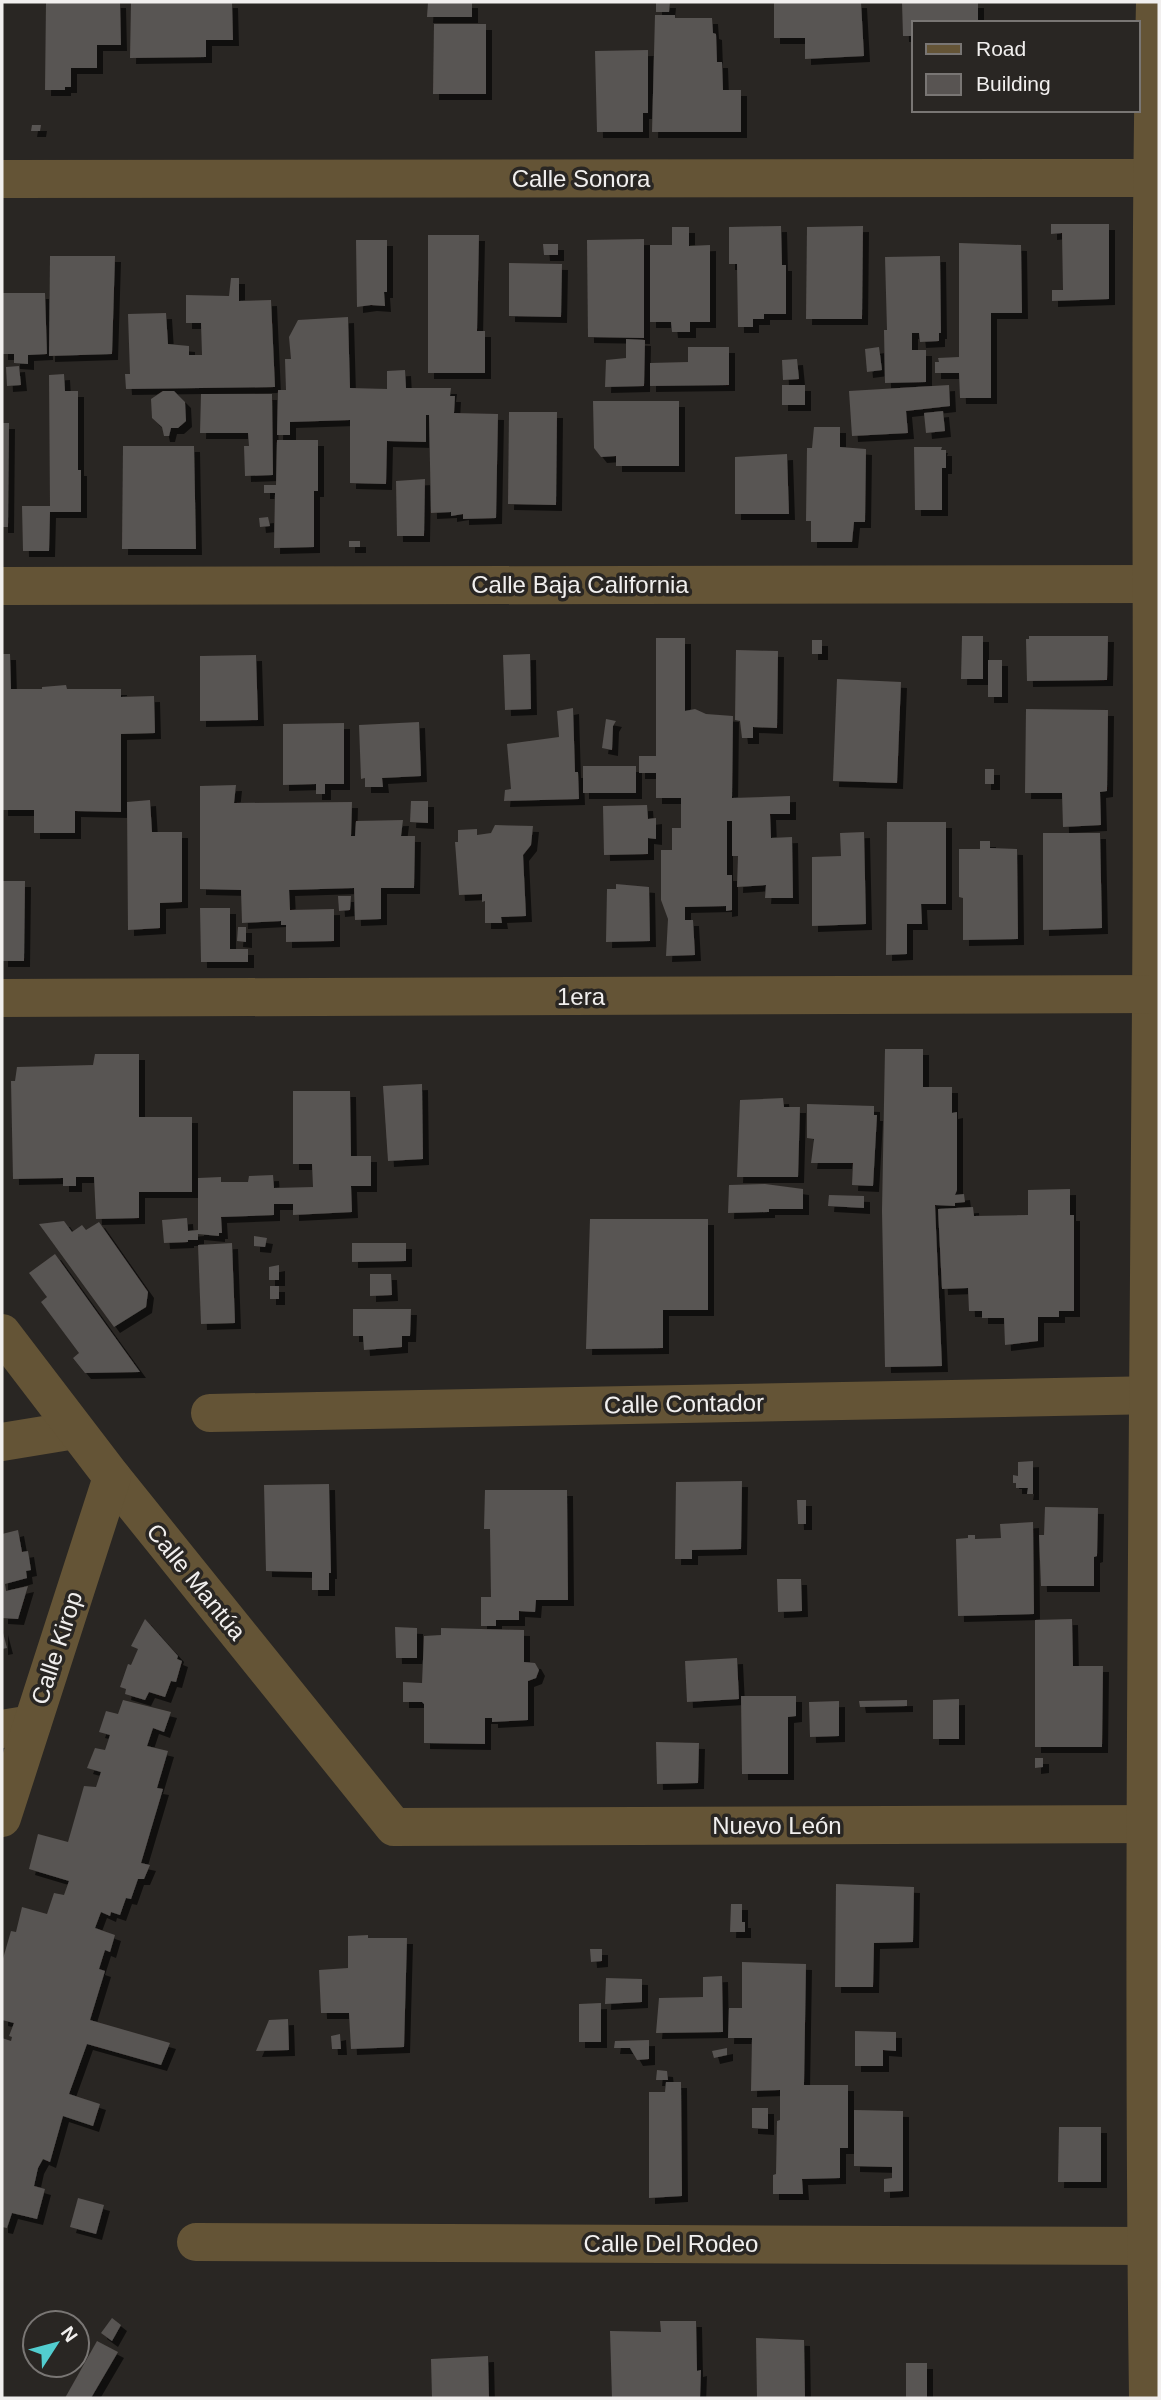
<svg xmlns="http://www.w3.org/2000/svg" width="1161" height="2400" viewBox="0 0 1161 2400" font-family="Arial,sans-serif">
<defs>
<filter id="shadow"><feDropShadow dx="6" dy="6" stdDeviation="0" flood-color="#0009"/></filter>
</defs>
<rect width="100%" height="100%" fill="#292623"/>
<g fill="#585452" filter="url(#shadow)">
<polygon points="46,2 120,2 121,45 97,45 97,68 71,68 71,87 65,87 65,90 45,90"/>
<polygon points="131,2 232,2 233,40 206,40 206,57 130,58"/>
<polygon points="428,2 472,2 472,17 427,17"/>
<polygon points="656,2 670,2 669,12 656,12"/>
<polygon points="774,2 861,2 864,56 805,59 805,38 774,38"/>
<polygon points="902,2 978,2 978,23 914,23 914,36 903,36"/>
<polygon points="655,15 675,15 675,18 712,18 713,33 716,34 717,62 722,62 723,90 741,90 741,132 652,132"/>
<polygon points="434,24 486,24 486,94 433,94"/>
<polygon points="648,50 648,113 643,113 643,132 597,132 595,51"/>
<polygon points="32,125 41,125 40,131 31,131"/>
<polygon points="1051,224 1109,224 1109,299 1052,301 1052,290 1063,290 1062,233 1051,234"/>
<polygon points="781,226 782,265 786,265 786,314 764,314 764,319 753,319 753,327 738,327 737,264 729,264 729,227"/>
<polygon points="863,226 862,319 806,319 807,227"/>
<polygon points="672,227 689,227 689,246 710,245 710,322 690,322 690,332 672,332 671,322 650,322 650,245 672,245"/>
<polygon points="428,235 479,235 477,331 485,331 485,373 428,373"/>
<polygon points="644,239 644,338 588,337 587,240"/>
<polygon points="356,240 387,240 387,292 384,292 385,306 371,305 357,307"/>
<polygon points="959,243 1021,245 1022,313 991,313 991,398 960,398 959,373 935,373 935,362 939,362 938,358 959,357"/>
<polygon points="543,244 558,244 558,255 544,255"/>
<polygon points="50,256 115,256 112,354 49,356"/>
<polygon points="940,256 941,333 939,333 939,341 920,342 919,333 912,333 912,350 926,350 926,382 885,383 884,330 887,330 885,257"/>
<polygon points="509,263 562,264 561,317 509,316"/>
<polygon points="231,278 239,278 239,301 271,300 275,387 126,389 125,374 130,374 128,314 166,313 168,344 189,346 189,355 202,355 201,323 186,323 186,295 229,296"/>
<polygon points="2,293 45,293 47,354 28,355 28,364 14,363 14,354 2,354"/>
<polygon points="348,317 350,388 387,389 387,371 405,370 406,388 451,388 450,396 455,396 454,413 498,414 496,518 463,519 463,514 451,516 451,512 431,513 429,415 426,415 426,442 387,441 386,484 350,483 350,420 290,422 290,435 277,435 278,390 286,390 285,359 291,359 289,337 298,320"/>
<polygon points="626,339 645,340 644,386 605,387 606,360 626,358"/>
<polygon points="688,347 729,347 729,385 650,386 650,363 688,362"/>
<polygon points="879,347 882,370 867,372 865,349"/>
<polygon points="797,359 799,379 783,380 782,360"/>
<polygon points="19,366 21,385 7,386 6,367"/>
<polygon points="64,374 65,391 78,391 78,470 81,470 81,512 50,512 49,551 23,551 22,506 50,506 49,375"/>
<rect x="782" y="385" width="23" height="20"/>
<polygon points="949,385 950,406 906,411 908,433 852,436 849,391"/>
<polygon points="163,391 174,391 185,402 186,421 178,428 171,428 169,436 164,436 162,427 152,418 151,399"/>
<polygon points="201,394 272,394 273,475 245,476 244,446 249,446 248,433 200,433"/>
<polygon points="593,401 679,401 679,466 616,466 616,456 601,457 594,448"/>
<polygon points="943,411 945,431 926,433 924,413"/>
<polygon points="509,412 557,412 556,505 508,504"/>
<polygon points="2,423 9,423 8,527 2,527"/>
<polygon points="814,427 840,427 840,447 866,449 865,522 854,522 852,542 811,542 811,521 806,521 807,448 812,448"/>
<polygon points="277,440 318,440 318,491 314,491 314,547 274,548 275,493 264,493 264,485 276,485"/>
<polygon points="123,446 194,446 196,549 122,549"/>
<polygon points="914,447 942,447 941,450 946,450 946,468 942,468 942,510 915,510"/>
<polygon points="787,454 789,514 735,514 735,457"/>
<polygon points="425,479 424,536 397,536 396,481"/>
<polygon points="268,517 270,526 260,527 259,518"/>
<rect x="349" y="541" width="11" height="6"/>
<polygon points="962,636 983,636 983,679 961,679"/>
<polygon points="1029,636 1108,636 1107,680 1027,681 1026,639 1029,639"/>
<polygon points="656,638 685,638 685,711 695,709 706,714 733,716 732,798 790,796 790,814 770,814 771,838 792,837 793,898 765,898 766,885 737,887 738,856 732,856 732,821 727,821 727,875 732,875 732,910 726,911 726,906 685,907 685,920 693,920 695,955 666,956 668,919 661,900 661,850 672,850 672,828 681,828 681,798 656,798 656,773 639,773 639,756 656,756"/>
<rect x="812" y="640" width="10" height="14"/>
<polygon points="736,650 778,651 777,728 753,727 753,738 742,738 740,721 735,720"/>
<polygon points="2,654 10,654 11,689 42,689 42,687 66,685 67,689 121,689 121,697 154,696 155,733 121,734 121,812 75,811 75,833 34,833 34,810 2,810"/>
<polygon points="530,654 531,709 505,710 503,655"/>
<polygon points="256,655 258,720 200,721 200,656"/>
<rect x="988" y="660" width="14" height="37"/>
<polygon points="837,679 901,682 897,783 833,781"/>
<polygon points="573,708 575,772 578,772 579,799 504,801 505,790 511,789 507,744 559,737 557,711"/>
<polygon points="1026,709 1108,710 1107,791 1100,792 1101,825 1063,827 1062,793 1025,793"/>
<polygon points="606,719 616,721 613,726 612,750 602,748"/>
<polygon points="419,722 421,776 382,778 383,787 365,787 365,778 361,779 359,725"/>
<polygon points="344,723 344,784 325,784 325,794 316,794 316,784 283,785 283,724"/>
<rect x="583" y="766" width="53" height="27"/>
<rect x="985" y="769" width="9" height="15"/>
<polygon points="236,785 234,803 352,802 351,836 355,836 356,821 403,820 401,836 415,836 414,888 381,888 381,919 355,920 354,888 289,890 290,910 334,909 334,941 286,942 286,925 281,925 281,921 242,923 241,890 200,889 200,786"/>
<polygon points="150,800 152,832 182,832 182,902 160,903 160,928 128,930 127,802"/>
<polygon points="411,801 428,801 428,823 410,822"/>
<polygon points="647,805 648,819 656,818 656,839 648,838 648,854 604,855 603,806"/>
<polygon points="887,822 946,822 946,904 921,904 922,924 907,924 907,954 886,955"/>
<polygon points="495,825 533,826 531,845 523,855 526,916 501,917 502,923 485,923 485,901 482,902 482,894 459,895 455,842 458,842 458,830 477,829 477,835 491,833"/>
<polygon points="864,832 866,924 812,926 812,857 841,856 840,833"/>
<polygon points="1043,833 1100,833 1102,928 1043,930"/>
<polygon points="980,841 990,841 990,848 1017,849 1018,939 963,940 963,898 959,897 959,849 980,849"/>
<polygon points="2,881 25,881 24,961 2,961"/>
<polygon points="616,884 649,887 650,941 606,942 607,889 616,889"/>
<polygon points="338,896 351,896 350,910 339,911"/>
<polygon points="200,908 230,908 230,949 248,949 248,962 201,962"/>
<polygon points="238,927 246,927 246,942 237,941"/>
<polygon points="885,1049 923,1049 923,1087 952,1087 952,1113 957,1112 957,1190 955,1195 964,1194 965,1202 955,1203 955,1206 935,1205 942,1366 885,1367 882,1211"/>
<polygon points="95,1054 139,1054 139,1117 192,1117 192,1192 139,1192 139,1218 96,1219 94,1177 76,1177 76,1186 63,1186 63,1178 13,1179 11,1081 15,1081 17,1067 93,1065"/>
<polygon points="422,1084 423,1159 388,1161 383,1086"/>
<polygon points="293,1091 350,1091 351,1156 371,1156 371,1186 351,1186 352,1212 293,1215 293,1204 274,1204 274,1215 221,1217 222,1233 219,1233 219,1236 198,1234 198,1240 188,1240 188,1242 164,1243 162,1220 187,1218 188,1231 198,1230 198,1178 221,1177 221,1182 248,1182 249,1176 273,1175 274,1188 313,1187 312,1164 293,1164"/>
<polygon points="783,1098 784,1107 800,1107 798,1177 737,1177 740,1100"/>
<polygon points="807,1104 874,1106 874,1115 877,1115 873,1186 852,1185 853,1163 811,1163 814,1139 807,1138"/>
<polygon points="765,1184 803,1189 803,1209 769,1209 769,1212 728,1213 729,1185"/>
<polygon points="1070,1189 1070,1215 1074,1215 1074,1311 1059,1311 1059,1317 1038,1317 1038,1341 1005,1345 1004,1318 982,1318 982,1311 969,1311 968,1288 942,1289 938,1209 973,1207 974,1216 1028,1215 1028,1190"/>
<polygon points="829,1195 864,1196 864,1208 828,1206"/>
<polygon points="590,1219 708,1219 708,1310 663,1310 663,1348 586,1349"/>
<polygon points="64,1221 72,1232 82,1225 86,1230 99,1222 148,1292 146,1307 114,1327 39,1224"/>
<polygon points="254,1236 267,1238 265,1247 254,1246"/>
<polygon points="232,1243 235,1323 201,1324 198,1245"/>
<polygon points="352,1243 406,1243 406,1261 352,1262"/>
<polygon points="55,1254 140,1372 85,1373 73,1358 79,1353 41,1302 47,1297 29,1273"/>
<polygon points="279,1265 279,1280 269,1280 269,1267"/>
<polygon points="370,1274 391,1274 392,1295 370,1296"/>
<rect x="270" y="1286" width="9" height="13"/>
<polygon points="353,1309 411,1309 410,1336 402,1336 402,1347 364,1350 363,1336 353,1336"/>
<polygon points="1033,1461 1033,1494 1027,1494 1028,1488 1016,1488 1016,1483 1013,1483 1013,1475 1018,1476 1018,1462"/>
<polygon points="742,1481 741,1549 692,1550 692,1559 675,1559 676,1482"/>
<polygon points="329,1484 331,1573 329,1573 329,1590 312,1590 312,1572 266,1571 264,1485"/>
<polygon points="485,1490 567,1490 568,1600 536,1600 535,1612 519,1611 519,1620 496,1620 496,1626 481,1626 481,1597 491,1597 490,1529 484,1529"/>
<polygon points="797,1500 806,1500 806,1524 798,1524"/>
<polygon points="1045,1507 1098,1508 1097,1556 1094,1557 1094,1586 1041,1586 1039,1535 1044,1535"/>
<polygon points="1033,1522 1034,1614 958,1616 956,1539 968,1538 968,1535 975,1535 975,1539 1001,1538 1000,1524"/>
<polygon points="18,1530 22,1552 28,1551 31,1570 26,1571 27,1578 5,1584 6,1591 28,1586 18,1619 2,1618 2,1534"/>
<polygon points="777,1579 801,1579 802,1611 778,1612"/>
<polygon points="145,1619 178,1656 177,1659 182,1661 176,1682 171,1681 165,1697 149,1692 145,1700 125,1694 126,1689 120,1687 128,1664 131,1665 138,1649 131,1646"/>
<polygon points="1072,1619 1073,1666 1103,1666 1102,1747 1035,1747 1035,1620"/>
<polygon points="395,1627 417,1628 417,1658 396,1658"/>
<polygon points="441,1628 524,1630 524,1662 535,1663 539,1670 536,1678 528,1681 528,1720 492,1722 492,1718 485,1718 485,1744 424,1743 424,1704 422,1702 403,1702 403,1682 422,1683 424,1636 441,1635"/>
<polygon points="2,1629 7,1648 2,1649"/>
<polygon points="737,1658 739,1699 687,1702 685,1661"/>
<polygon points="741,1696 796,1696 796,1716 788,1717 788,1774 742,1774"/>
<polygon points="959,1699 959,1739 933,1739 933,1700"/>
<polygon points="123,1700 171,1712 164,1732 153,1728 147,1746 168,1751 157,1788 163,1789 141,1863 150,1865 144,1879 138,1879 131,1899 126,1898 120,1915 111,1912 110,1916 101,1912 95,1928 115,1935 110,1952 105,1950 99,1969 105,1971 90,2020 170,2043 161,2065 87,2044 69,2094 100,2104 93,2126 63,2116 50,2162 43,2159 38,2168 34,2186 45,2189 37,2219 12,2213 7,2228 2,2227 2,2038 11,2041 12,2037 9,2036 14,2023 2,2020 2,1962 11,1931 16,1932 22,1907 47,1914 54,1893 64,1895 69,1881 29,1869 38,1834 68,1842 84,1786 96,1787 101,1772 87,1768 95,1748 105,1750 110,1735 99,1732 106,1711 118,1714"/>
<polygon points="907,1700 907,1706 860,1707 859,1701"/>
<polygon points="839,1701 839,1736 810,1737 809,1702"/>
<polygon points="656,1742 699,1743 698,1783 657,1784"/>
<polygon points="1035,1758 1043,1758 1043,1767 1035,1768"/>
<polygon points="836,1884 914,1887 913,1942 874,1943 873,1987 835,1987"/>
<polygon points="731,1904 742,1904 742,1922 745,1922 745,1932 730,1932"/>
<polygon points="368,1935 368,1938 407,1938 404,2047 351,2049 349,2013 321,2013 319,1970 348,1968 348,1936"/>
<polygon points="590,1949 602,1949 602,1961 591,1962"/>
<polygon points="742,1962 806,1964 804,2085 848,2085 848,2148 840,2148 840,2178 802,2179 803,2194 773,2194 773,2175 776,2174 777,2121 780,2120 780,2090 751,2091 752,2038 728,2038 729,2008 742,2008"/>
<polygon points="722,1976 723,2032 656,2033 659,1998 703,1997 703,1977"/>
<polygon points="606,1978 642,1979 642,2002 605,2004"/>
<polygon points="601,2003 601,2042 579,2042 579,2004"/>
<polygon points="288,2019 289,2050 256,2051 269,2020"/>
<polygon points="855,2031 896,2032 896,2051 883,2050 883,2066 855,2066"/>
<polygon points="340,2034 341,2049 332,2049 331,2036"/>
<polygon points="649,2040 649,2059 637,2060 630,2048 614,2048 615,2041"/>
<polygon points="727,2048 727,2055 714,2058 712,2051"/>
<polygon points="657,2070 667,2071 668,2080 656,2080"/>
<polygon points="666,2082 681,2082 682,2196 649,2198 649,2092 665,2092"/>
<polygon points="752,2108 768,2108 768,2129 752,2128"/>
<polygon points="854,2110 903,2111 903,2191 884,2192 884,2179 892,2178 892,2167 854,2166"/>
<polygon points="1059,2127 1101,2127 1101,2182 1058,2182"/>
<polygon points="78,2198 104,2205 96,2234 70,2227"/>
<polygon points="112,2318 121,2325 112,2341 101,2333"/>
<polygon points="660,2321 696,2321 697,2371 701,2370 700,2398 612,2398 610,2331 661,2332"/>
<polygon points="756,2338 804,2340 805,2398 757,2398"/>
<polygon points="97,2341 118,2352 91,2398 65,2398"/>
<polygon points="488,2356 489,2398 432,2398 431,2359"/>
<rect x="906" y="2363" width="21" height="35"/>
</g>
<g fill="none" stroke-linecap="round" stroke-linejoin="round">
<g stroke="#645436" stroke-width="38">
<polyline points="2,179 1159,178"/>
<polyline points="2,586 1159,584"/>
<polyline points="210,1413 1159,1395"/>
<polyline points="2,1442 75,1430"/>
<polyline points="112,1477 394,1827 1159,1824"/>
<polyline points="2,1729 32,1724"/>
<polyline points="196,2242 1146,2246"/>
<path d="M1148,2398c-6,-465 0,-931 3,-1397 3,-333 -3,-666 4,-999"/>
</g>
<g stroke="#645436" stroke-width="38">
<polyline points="2,998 1159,994"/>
<polyline points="2,1333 112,1477 2,1818"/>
</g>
</g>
<g text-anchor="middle" stroke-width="7" stroke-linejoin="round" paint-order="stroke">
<g font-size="24" fill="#f1efee" stroke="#292623">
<text x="581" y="187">Calle Sonora</text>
<text x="580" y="593">Calle Baja California</text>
<text x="581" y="1005">1era</text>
<text transform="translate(684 1404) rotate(-1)" y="8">Calle Contador</text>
<text transform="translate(196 1582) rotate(51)" y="8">Calle Mantúa</text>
<text transform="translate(57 1648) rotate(-72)" y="8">Calle Kirop</text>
<text x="777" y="1834">Nuevo León</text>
<text x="671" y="2252">Calle Del Rodeo</text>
</g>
</g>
<rect width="1161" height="2400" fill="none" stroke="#f1efee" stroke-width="7"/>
<rect x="912" y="21" width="228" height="91" fill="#292623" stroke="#797674" stroke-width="2"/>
<rect x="926" y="44" width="35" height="10" fill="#645436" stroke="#797674" stroke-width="2"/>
<text x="976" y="56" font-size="21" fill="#f1efee">Road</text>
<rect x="926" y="74" width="35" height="21" fill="#585452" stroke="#797674" stroke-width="2"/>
<text x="976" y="91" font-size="21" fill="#f1efee">Building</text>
<g transform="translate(56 2344) rotate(54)"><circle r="33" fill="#292623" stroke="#797674" stroke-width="2"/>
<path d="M0-5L12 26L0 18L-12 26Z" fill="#52cdcf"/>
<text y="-10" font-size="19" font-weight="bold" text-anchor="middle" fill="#f1efee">N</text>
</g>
</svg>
